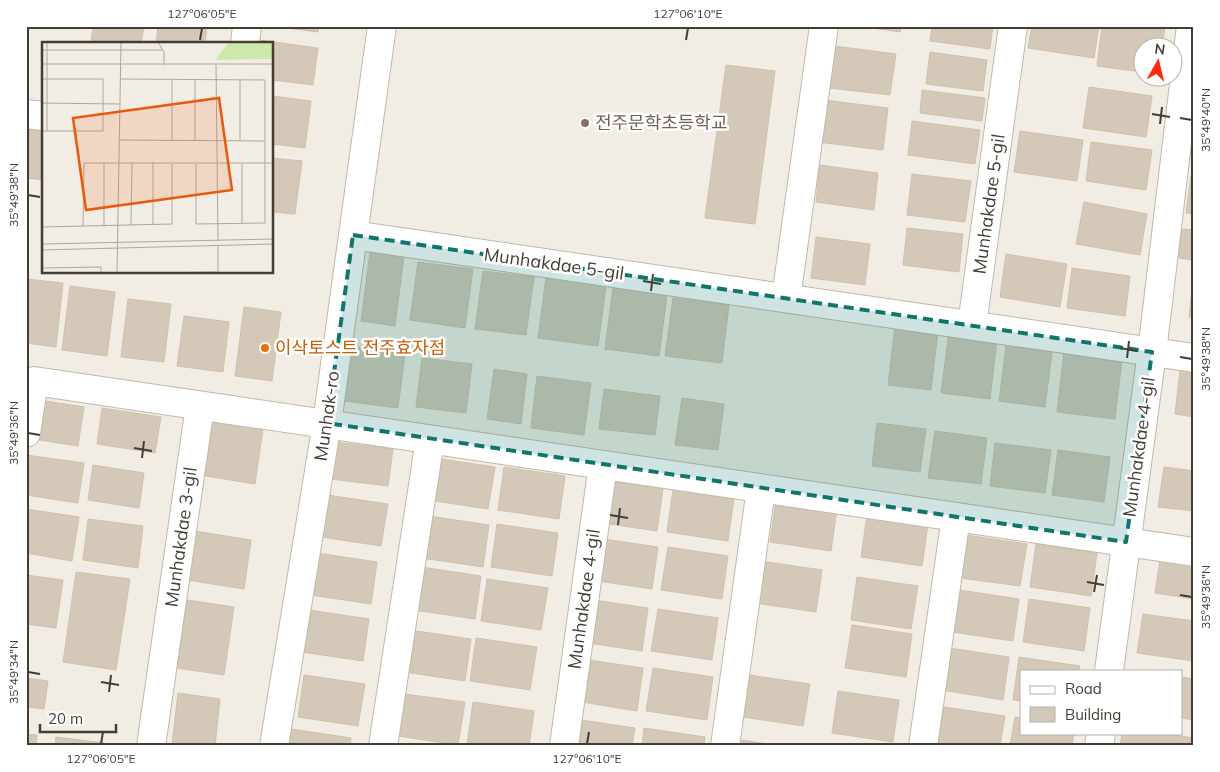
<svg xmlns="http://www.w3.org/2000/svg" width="1220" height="772" viewBox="0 0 1220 772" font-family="Mulish,'Noto Sans KR',sans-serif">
<rect width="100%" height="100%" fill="#f2ede4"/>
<g fill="#d4c9b9" stroke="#cfc0ac">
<polygon points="93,26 144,26 141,44 91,44"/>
<polygon points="158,26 207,26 205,44 156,44"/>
<polygon points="271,26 319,26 318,32"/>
<polygon points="858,26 901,26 900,32"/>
<polygon points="932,26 993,26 990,49 930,41"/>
<polygon points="1032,26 1099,26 1094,58 1028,48"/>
<polygon points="1102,26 1165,27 1162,48 1142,48 1142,72 1097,66"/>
<polygon points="252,39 318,48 313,85 272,80 272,44 251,44"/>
<polygon points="834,46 896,54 890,95 829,88"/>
<polygon points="930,52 987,60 983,91 926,84"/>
<polygon points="726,65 775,71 755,224 705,218"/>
<polygon points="1089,87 1152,96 1146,137 1083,128"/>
<polygon points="922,90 985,98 982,121 920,113"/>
<polygon points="272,96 311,101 305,148 272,144"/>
<polygon points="824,100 888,108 883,150 818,142"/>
<polygon points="912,121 980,130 975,164 908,155"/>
<polygon points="30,124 44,126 44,180 26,178"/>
<polygon points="1020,131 1083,140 1077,181 1014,172"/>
<polygon points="1091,142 1152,150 1146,190 1086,181"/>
<polygon points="272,158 302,161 295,214 272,212"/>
<polygon points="820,165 878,173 874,210 816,202"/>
<polygon points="912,174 971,181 965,222 907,215"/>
<polygon points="1191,176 1194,176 1194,214 1186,213"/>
<polygon points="1084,202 1147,214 1140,255 1076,244"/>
<polygon points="907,228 963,234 959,272 903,265"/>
<polygon points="1182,229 1194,230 1194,260 1179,258"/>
<polygon points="816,237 870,244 865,285 811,278"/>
<polygon points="370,252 404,256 395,326 361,321"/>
<polygon points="1006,254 1067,264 1060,307 1000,297"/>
<polygon points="418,262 473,269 465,328 410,320"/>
<polygon points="1072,268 1130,276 1125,316 1067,308"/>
<polygon points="483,271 534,277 526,335 475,329"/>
<polygon points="546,278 606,286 598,346 538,338"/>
<polygon points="26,279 63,283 56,347 26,343"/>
<polygon points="1193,281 1194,282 1194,318 1189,317"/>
<polygon points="70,286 115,292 107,356 62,350"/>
<polygon points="613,288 667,295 659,356 605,349"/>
<polygon points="673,298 729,305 722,363 665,356"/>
<polygon points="128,299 171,304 164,362 121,357"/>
<polygon points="244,307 281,312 272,381 235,376"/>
<polygon points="184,316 229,322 223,372 177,366"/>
<polygon points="895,326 938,331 931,390 888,385"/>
<polygon points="949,332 997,339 990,399 941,393"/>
<polygon points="1007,339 1053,345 1045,407 999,401"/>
<polygon points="351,346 405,354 398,408 344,401"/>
<polygon points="1064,352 1122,359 1115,419 1057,412"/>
<polygon points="422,358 472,364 466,413 416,407"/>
<polygon points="494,369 527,374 521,424 487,419"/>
<polygon points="1180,370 1194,372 1194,417 1175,414"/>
<polygon points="537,376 591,383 584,435 531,428"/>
<polygon points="604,389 660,396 655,435 599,429"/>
<polygon points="682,398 724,404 718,450 675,445"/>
<polygon points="39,400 84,407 78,446 33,439"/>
<polygon points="102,408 161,417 155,453 97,444"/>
<polygon points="208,420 263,429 255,484 200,475"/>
<polygon points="877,423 926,429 920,472 872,466"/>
<polygon points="935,431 987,438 981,484 928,478"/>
<polygon points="335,442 393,449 388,486 330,479"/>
<polygon points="995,443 1051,450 1045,493 990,486"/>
<polygon points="1058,450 1110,457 1104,502 1052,495"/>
<polygon points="26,455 84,463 78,503 26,495"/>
<polygon points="434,458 495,467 488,509 428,500"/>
<polygon points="93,465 144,473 139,508 88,500"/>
<polygon points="504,467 565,476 559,519 498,510"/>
<polygon points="1164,467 1194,471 1194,511 1158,507"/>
<polygon points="603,480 663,489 657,531 596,522"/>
<polygon points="673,489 734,498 728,541 667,532"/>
<polygon points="327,495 388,504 381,546 321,537"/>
<polygon points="776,500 837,509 831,551 770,542"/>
<polygon points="26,509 79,517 72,561 26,553"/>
<polygon points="867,515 928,524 922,566 861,557"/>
<polygon points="429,516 489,525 483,567 422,558"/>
<polygon points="88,519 143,526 138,568 83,560"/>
<polygon points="497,524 558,533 552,576 491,567"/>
<polygon points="188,530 251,540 244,589 181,579"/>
<polygon points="966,535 1027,544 1020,586 960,578"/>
<polygon points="597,538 658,547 652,589 591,580"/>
<polygon points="1036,544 1097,553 1091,596 1030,587"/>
<polygon points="668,547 728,556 722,599 661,590"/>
<polygon points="317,553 377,562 371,604 311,595"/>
<polygon points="1160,560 1194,565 1194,599 1155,593"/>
<polygon points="761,561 822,570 816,612 755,603"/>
<polygon points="421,567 481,576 475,619 414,610"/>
<polygon points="76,572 130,579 116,670 63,662"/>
<polygon points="26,575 63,580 56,628 26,624"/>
<polygon points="857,577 918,586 911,629 851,620"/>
<polygon points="487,579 548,588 541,630 481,621"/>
<polygon points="959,590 1019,599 1013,641 952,632"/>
<polygon points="587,599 648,608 642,651 581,642"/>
<polygon points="1029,599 1090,608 1084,651 1023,642"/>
<polygon points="187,600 234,607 224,675 177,668"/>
<polygon points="658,609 718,618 712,660 651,651"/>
<polygon points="309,610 369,619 363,661 302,652"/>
<polygon points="1143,614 1194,621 1194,661 1137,653"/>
<polygon points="852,625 912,634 906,677 845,668"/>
<polygon points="410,630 471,639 465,681 404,672"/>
<polygon points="476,638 537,647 530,690 470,681"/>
<polygon points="949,648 1009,657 1003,700 942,690"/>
<polygon points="1019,657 1080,666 1079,671 1021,671 1021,701 1013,700"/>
<polygon points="582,659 643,668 637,711 576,701"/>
<polygon points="653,668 713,677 707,720 646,711"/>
<polygon points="304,675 365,684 358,726 298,717"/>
<polygon points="749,675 810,684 803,726 743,717"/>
<polygon points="1181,677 1194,679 1194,720 1181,718"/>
<polygon points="26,678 48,681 44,709 26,707"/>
<polygon points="838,691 899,700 893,742 832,733"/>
<polygon points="178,693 220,699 215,746 172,744"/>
<polygon points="404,694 465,702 458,745 398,736"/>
<polygon points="473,702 534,711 529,746 467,745"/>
<polygon points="944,707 1005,716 1000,746 938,746"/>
<polygon points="1015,717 1021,718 1021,733 1074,733 1072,746 1010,746"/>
<polygon points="574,719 635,728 632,746 570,746"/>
<polygon points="644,728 705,737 704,746 642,746"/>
<polygon points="291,729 351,738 350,746 288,746"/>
<polygon points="1122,733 1159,733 1194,738 1194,746 1120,746"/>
<polygon points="26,734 37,735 36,746 26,746"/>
<polygon points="56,737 105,743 104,746 55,746"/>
<polygon points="742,740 780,746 741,746"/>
</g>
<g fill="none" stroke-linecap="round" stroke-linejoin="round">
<defs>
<g id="minor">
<polyline points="245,44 247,26"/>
<polyline points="26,114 44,116"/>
<polyline points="353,235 1194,358"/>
<polyline points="786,298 824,26"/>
<polyline points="972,325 1013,26"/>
<polyline points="26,433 34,381 1194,552"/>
<polyline points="1109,671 1152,352 1191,26"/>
<polyline points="151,746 200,406"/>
<polyline points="274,746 327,423 382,26"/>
<polyline points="383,746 430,440"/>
<polyline points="564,746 603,465"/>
<polyline points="725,746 761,489"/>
<polyline points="923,746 956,517"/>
<polyline points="1099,746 1101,733"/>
</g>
</defs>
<use href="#minor" stroke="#c1b8a9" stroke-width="30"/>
<use href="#minor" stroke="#fff" stroke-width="28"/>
</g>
<path fill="#0f766e" fill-opacity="0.2" stroke="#0f766e" stroke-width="4" stroke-dasharray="10 6" stroke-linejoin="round" d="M353,235l799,117 -26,190 -799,-119z"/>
<path fill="none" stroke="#443d34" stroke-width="2" d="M200,40l2,-12M686,40l2,-12M1152,114l18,3M1180,118l12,2M1160,124l2,-17M28,195l12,2M643,281l18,3M651,291l2,-17M1120,348l17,3M1180,357l12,2M1127,358l2,-17M28,433l12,2M134,448l18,3M142,458l2,-17M610,515l18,3M618,525l2,-17M1087,582l17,3M1094,592l3,-17M1180,595l12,2M28,672l12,2M101,682l18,3M109,692l2,-17M101,744l2,-12M587,744l2,-12"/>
<circle fill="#8d6e63" stroke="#fff" stroke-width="2" cx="585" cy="123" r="5"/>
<circle fill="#e8710a" stroke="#fff" stroke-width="2" cx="265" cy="348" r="5"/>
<g text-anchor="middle" stroke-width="5" stroke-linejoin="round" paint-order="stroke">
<g font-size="18" fill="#785e54" stroke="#fff" text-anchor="start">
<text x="595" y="129">전주문학초등학교</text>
</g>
<g font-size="18" fill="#443d34" stroke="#fff">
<text transform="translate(989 204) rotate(-82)" y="6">Munhakdae 5-gil</text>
<text transform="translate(554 264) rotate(8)" y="6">Munhakdae 5-gil</text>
<text transform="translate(327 416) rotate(-82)" y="6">Munhak-ro</text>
<text transform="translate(1139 447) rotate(-82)" y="6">Munhakdae 4-gil</text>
<text transform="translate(181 537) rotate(-82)" y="6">Munhakdae 3-gil</text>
<text transform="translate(584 599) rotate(-82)" y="6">Munhakdae 4-gil</text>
</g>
<g font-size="18" fill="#c56008" stroke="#fff" text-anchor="start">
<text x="275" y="354">이삭토스트 전주효자점</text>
</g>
</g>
<g transform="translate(42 42)">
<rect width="231" height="231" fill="#f2ede4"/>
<path d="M187,0h44v17l-58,1z" fill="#cee8ab"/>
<path fill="none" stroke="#aca79e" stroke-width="1" d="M5,0v89M116,0l6,10v13M0,8h120M0,22h232M174,23l2,176M0,37h61v52h-61M79,37l144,1v143l-69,1v-60M130,38v60M153,38v61M198,38v61M0,61l77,1M77,98l146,1M111,121v62M200,181v-59M89,183l1,-62M41,184l1,-63h190M62,184v-63M0,185l130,-3v-60M0,202l232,-5M0,208l232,-6M0,226l59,-1v6M75,231l4,-231M102,231l74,-1M176,231v-27"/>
<path fill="#e8590c" fill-opacity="0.15" stroke="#e8590c" stroke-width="2.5" d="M177,56l13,92 -146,20 -13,-92z"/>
<rect width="231" height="231" fill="none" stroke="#443d34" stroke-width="2.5"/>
</g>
<rect width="1220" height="772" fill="none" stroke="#ffffff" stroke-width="55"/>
<rect x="1020" y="670" width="162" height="65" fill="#ffffff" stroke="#b4b1ae"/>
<rect x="1030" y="686" width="25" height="8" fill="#ffffff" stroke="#b4b1ae"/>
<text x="1065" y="694" font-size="15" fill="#443d34">Road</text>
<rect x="1030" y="707" width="25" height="15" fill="#d4c9b9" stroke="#b4b1ae"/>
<text x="1065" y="720" font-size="15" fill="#443d34">Building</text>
<g transform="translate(1158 62) rotate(8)"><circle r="24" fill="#ffffff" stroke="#b4b1ae"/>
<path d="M0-4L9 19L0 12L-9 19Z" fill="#fe2c0e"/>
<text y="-8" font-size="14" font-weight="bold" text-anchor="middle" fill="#443d34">N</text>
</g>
<path d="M40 724v8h76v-8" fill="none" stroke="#443d34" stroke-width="2.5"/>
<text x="48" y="724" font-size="15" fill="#443d34" stroke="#ffffff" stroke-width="4" paint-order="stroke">20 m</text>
<rect x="28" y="28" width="1164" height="716" fill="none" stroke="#443d34" stroke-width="2"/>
<g font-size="12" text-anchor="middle" fill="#443d34">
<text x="202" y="18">127°06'05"E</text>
<text x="688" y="18">127°06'10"E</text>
<text transform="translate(1206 120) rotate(-90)" y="4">35°49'40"N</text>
<text transform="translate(14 195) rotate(-90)" y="4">35°49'38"N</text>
<text transform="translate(1206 359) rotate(-90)" y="4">35°49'38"N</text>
<text transform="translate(14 433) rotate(-90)" y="4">35°49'36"N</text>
<text transform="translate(1206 597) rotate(-90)" y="4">35°49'36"N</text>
<text transform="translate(14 672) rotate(-90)" y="4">35°49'34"N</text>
<text x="101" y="763">127°06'05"E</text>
<text x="587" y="763">127°06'10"E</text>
</g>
</svg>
